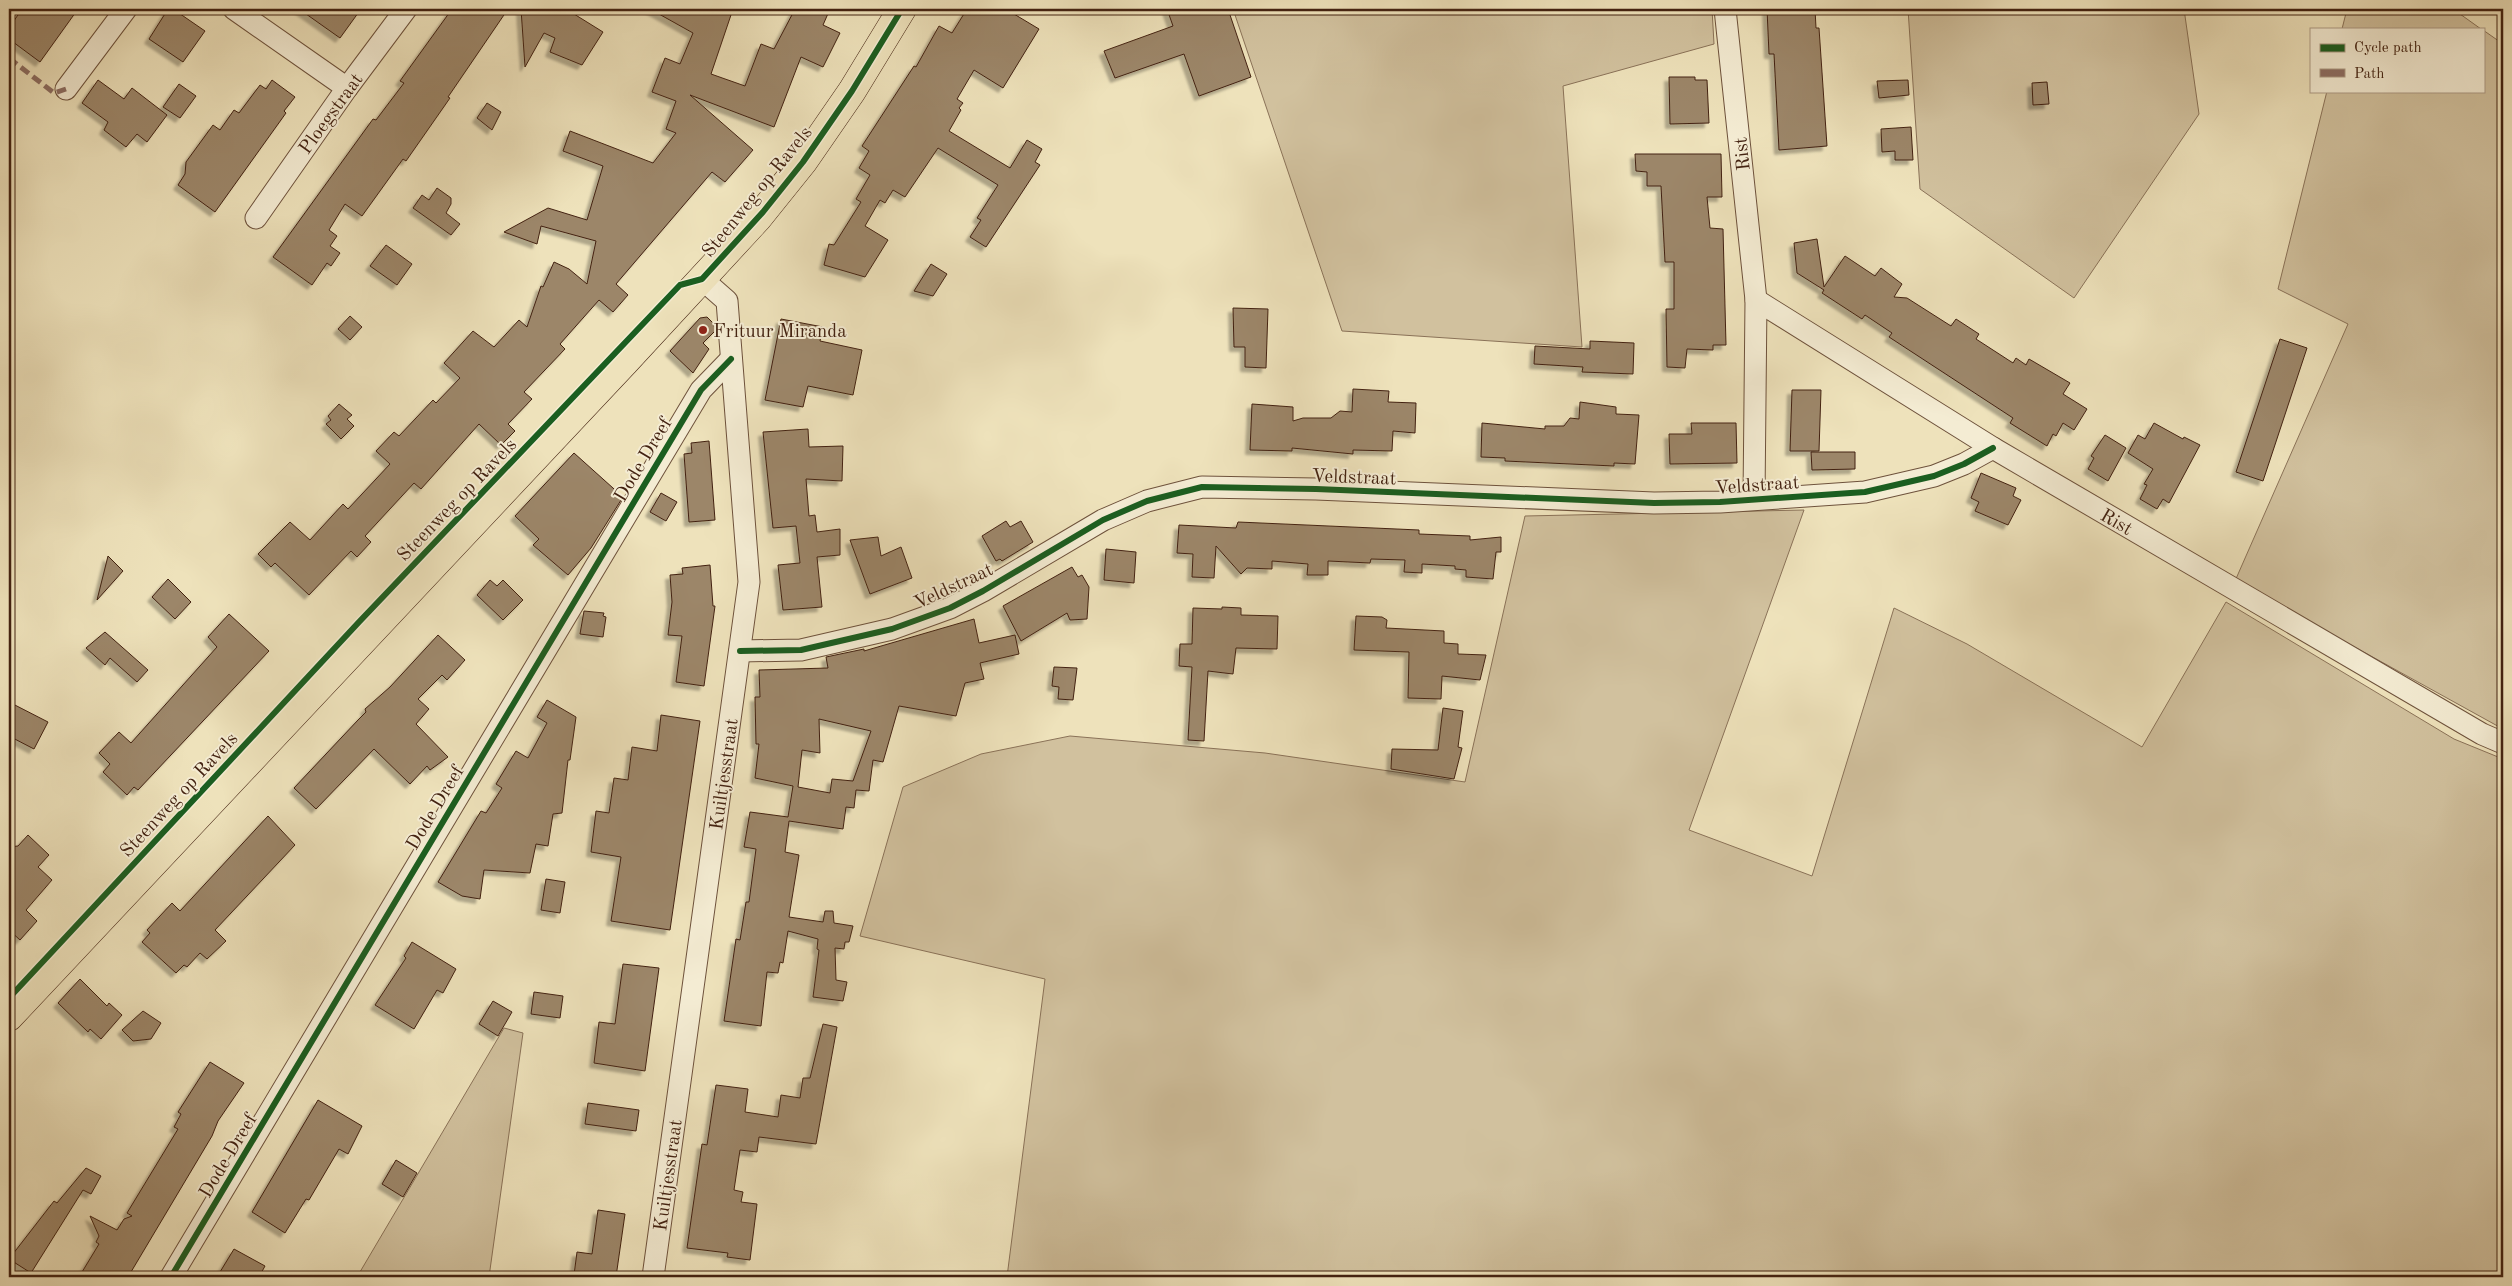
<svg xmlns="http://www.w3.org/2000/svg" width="2512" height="1286" viewBox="0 0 2512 1286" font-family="'Old Standard TT',serif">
<defs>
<filter id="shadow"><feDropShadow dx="-4.5" dy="4.5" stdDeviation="1" flood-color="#0004"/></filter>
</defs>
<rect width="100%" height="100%" fill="#eee2bb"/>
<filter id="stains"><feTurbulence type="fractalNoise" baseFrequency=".004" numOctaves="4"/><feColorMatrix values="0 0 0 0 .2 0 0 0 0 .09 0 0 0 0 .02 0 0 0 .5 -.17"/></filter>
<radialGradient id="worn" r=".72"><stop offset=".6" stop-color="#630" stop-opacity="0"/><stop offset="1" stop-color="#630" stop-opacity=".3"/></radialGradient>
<g fill="#d1c19e" stroke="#8a7258">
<polygon points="1233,9 1712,9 1714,44 1563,86 1582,347 1342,331"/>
<polygon points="1908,9 2184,9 2199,114 2074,298 1920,189"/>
<polygon points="2347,9 2453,9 2481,29 2342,29"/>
<polygon points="2483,30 2503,44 2503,729 2235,581 2348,324 2278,289 2327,91 2483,91"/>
<polygon points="1804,510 1689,830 1812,876 1894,608 1967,644 2142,747 2226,602 2454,739 2503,759 2503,1277 1007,1277 1045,979 860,936 903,787 981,754 1070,736 1265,753 1465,782 1525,516"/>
<polygon points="504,1028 523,1033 489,1277 357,1277"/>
</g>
<g fill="#9c8669" stroke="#432211" fill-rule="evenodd" filter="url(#shadow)">
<polygon points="22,9 78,9 40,62 9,39 9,28"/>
<polygon points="168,9 173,9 205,31 183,62 149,39"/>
<polygon points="299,9 361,9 340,38"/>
<polygon points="452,9 508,9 448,97 450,98 406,161 403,159 362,216 345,204 329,230 337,236 330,246 340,253 331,266 327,263 312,285 273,257 373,119 376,120 404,83 400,81"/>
<polygon points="521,9 566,9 603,32 582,65 550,52 555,38 544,33 525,67"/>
<polygon points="650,9 733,9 711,74 745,86 761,44 774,49 795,9 830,9 823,25 840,33 823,67 801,57 774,127 690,95 753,150 725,182 712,172 616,284 628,295 613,312 599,300 560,344 565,349 524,392 532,399 508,424 515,431 501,445 479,424 421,489 414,483 365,536 371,542 357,557 351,551 309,595 275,563 271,567 258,554 290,522 310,540 343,504 348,509 390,464 376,451 394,432 399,436 433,400 436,403 460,378 444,363 473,331 494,347 519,320 527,327 541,286 543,287 554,262 569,269 587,284 596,241 541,226 537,244 504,232 548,208 587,220 603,166 563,151 570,131 653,163 676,133 666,129 676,101 652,92 665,58 680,64 693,33"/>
<polygon points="967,9 1018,9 1014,14 1039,29 1003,88 974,70 957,99 963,103 959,108 961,110 949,131 1010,168 1027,140 1042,149 1035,162 1040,165 986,247 970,237 981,220 977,218 998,185 938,148 905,197 893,190 885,203 880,200 865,226 888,240 865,277 824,265 829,244 834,245 861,202 856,199 870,175 859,168 869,151 862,146 914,66 916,67 939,26 952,33"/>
<polygon points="1167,9 1228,9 1251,77 1199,96 1184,54 1115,78 1104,51 1173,26"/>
<polygon points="1767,9 1815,9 1816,28 1819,28 1827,146 1779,150 1774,54 1769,54"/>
<polygon points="1669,77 1695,77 1695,80 1707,80 1709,123 1670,124"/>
<polygon points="98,80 124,99 132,88 167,115 147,142 137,134 126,147 104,130 108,122 82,103"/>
<polygon points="272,80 295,97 284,111 286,113 215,212 178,185 185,174 186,162 213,125 220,130 234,110 239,113 260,85 266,89"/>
<polygon points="1908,80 1909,95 1879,98 1877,81"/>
<polygon points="2047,82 2049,104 2033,105 2032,83"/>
<polygon points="179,84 196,96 180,118 163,107"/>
<polygon points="487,103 501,112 492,130 477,118"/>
<polygon points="1911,127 1913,160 1895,160 1895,151 1882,152 1881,129"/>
<polygon points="1635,154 1721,154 1722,197 1707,197 1710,228 1723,229 1726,345 1713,345 1713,350 1687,349 1685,368 1667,367 1666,309 1674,309 1674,262 1665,262 1661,186 1647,186 1647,172 1636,171"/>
<polygon points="437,188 451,198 451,204 446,213 460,224 451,235 413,208 422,195 429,200"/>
<polygon points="1817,239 1824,287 1845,256 1875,276 1881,268 1902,284 1894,297 1907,298 1951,326 1956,319 1979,334 1976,339 2013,363 2016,358 2026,365 2029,359 2070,383 2063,394 2087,409 2074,430 2063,423 2056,436 2053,434 2047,446 2010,423 2013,418 1889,337 1892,333 1865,315 1862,319 1822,293 1824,290 1797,273 1794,243"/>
<polygon points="386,245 412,264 397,285 370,266"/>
<polygon points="931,264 947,274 933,296 914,291"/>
<polygon points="1233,308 1268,309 1266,368 1245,367 1245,347 1234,347"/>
<polygon points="350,316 362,327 350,340 338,329"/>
<polygon points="707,317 714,324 715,331 703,343 709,349 693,373 670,351 700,318"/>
<polygon points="781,319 823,327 820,341 862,350 853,395 808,386 803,407 765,400"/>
<polygon points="2280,339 2307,348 2263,481 2236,472"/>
<polygon points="1590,341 1634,343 1633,374 1582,372 1583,367 1534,364 1535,346 1590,349"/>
<polygon points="1353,389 1389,391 1388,402 1416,403 1415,433 1393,431 1392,451 1353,450 1353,454 1292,448 1292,451 1250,450 1252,404 1293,407 1293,421 1303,418 1331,418 1340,411 1352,412"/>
<polygon points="1792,390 1821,390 1819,451 1790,451"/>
<polygon points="1580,402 1616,407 1616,414 1639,415 1635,464 1614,463 1614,466 1505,461 1505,458 1481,457 1482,423 1545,429 1545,426 1564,426 1570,418 1579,419"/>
<polygon points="339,404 352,415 347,419 354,426 341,439 326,424 331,420 328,416"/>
<polygon points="1691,423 1736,423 1737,463 1670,464 1669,434 1692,434"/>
<polygon points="2154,423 2183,439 2184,437 2200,445 2169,503 2163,499 2157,509 2140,499 2147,485 2144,484 2153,469 2128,453 2138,435 2145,439"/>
<polygon points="808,429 809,447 843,446 842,481 806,479 809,516 815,515 817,532 840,529 840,555 817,557 822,607 783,610 778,565 800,563 796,526 773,528 763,432"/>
<polygon points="2105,435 2126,448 2108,481 2088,469 2094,458 2091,456"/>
<polygon points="709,441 715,520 689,522 684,454 692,453 691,443"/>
<polygon points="1811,452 1855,452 1855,469 1812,470"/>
<polygon points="574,453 623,497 591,548 568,575 533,545 539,539 515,516"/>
<polygon points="1981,473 2016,488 2013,496 2021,500 2008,525 1975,511 1979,502 1971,498"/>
<polygon points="661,493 677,502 666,521 650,512"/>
<polygon points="1006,521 1010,527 1021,521 1033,542 1002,561 1000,559 996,561 982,536"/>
<polygon points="1238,522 1419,530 1419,534 1470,536 1470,540 1501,537 1501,552 1496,552 1493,579 1466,577 1466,570 1455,569 1455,566 1422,564 1422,573 1404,572 1405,560 1371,559 1370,563 1328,561 1328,575 1307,575 1308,564 1272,561 1272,569 1247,568 1241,574 1216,546 1214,578 1192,577 1193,554 1177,553 1179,525 1236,528"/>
<polygon points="878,537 881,556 901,547 912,578 870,594 850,540"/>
<polygon points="1106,549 1136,552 1134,583 1104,580"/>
<polygon points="108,556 123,571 97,600"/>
<polygon points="710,565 713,606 715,606 704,686 676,682 682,636 668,635 672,602 670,575 683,574 682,568"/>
<polygon points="1072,567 1078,577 1082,575 1089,587 1087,619 1070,620 1067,613 1021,641 1003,606"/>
<polygon points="168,579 191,602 175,619 152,597"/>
<polygon points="490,580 497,586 503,580 523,600 503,620 477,595"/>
<polygon points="1222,607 1241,608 1241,615 1278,616 1277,649 1236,648 1233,674 1208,671 1204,741 1188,740 1192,667 1179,666 1180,644 1192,644 1193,608 1222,609"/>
<polygon points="584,611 604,613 603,616 606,617 603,637 580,634"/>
<polygon points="229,614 269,651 138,790 134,787 127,795 103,772 110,764 99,753 119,732 131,743 217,647 208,637"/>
<polygon points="1356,616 1382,617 1387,620 1386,628 1444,631 1444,643 1458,644 1458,654 1486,655 1480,680 1442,676 1441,699 1408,698 1409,652 1354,650"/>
<path d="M974,619l5,24 36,-8 4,19 -39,9 4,16 -19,4 -9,33 -57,-10 -16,56 -10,-2 -4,31 -13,-1 -2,18 -8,-1 -3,22 -54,-8 -4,31 14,3 -10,62 34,5 2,-11h8l1,12 19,3 -4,16h-4l-1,7 -9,-1 1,32 11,2 -4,19 -30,-4 6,-47 -2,-1 1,-10 -30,-8 -5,32 -3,-1 -2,11 -11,-1 -6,54 -37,-5 12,-82 4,1 6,-38h3l7,-53 -12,-2 6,-35 38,5 5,-31 -38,-8 4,-34h-3l-1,-47h5l-1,-27 69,-2 -2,-11 38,-8v2zM819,719l52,12 -18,50 -21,-2 -2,14 -32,-6 4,-37 18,3z"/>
<polygon points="105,632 148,670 137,682 110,658 105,665 86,648"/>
<polygon points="438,635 465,660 447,680 442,675 418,699 429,709 416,724 448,757 430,770 427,766 410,784 374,749 316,809 294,788 358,720 366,712 365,709 390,687"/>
<polygon points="1054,667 1077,668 1073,700 1058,699 1059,687 1052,686"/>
<polygon points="547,700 576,717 570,760 568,760 562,813 553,814 548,846 536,844 530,873 484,870 480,899 462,896 438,882 481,811 486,813 502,788 496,784 516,751 528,758 547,723 537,717"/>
<polygon points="9,702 48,722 34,749 9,736"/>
<polygon points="1443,708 1463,711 1458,747 1462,748 1454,779 1391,769 1392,749 1438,750"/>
<polygon points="661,715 700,721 670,930 611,921 621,857 591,852 596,811 609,813 614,778 628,780 632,747 657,751"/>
<polygon points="268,816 295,845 215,930 226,941 207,959 200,953 187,967 184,965 176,973 142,942 150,933 147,930 172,903 180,911"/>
<polygon points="28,835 49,855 38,867 52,880 26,910 37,921 20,940 9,930 9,847 18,846"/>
<polygon points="546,879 565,882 560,913 541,910"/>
<polygon points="412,942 456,969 443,993 437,990 414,1029 375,1005 406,958 404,956"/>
<polygon points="623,964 659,968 645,1071 594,1063 599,1022 615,1024"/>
<polygon points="80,979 107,1006 109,1003 122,1015 101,1039 90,1029 88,1032 58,1003"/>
<polygon points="534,992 563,996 560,1018 531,1014"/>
<polygon points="493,1001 512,1012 498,1036 479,1024"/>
<polygon points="143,1011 161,1023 151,1039 133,1041 122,1030"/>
<polygon points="823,1024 837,1027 816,1144 759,1137 757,1152 740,1150 734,1190 743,1192 741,1202 757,1204 750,1260 727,1257 728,1253 687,1248 702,1144 707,1145 716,1085 748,1089 745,1112 778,1117 781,1095 800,1098 803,1078 810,1078"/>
<polygon points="210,1062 244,1083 218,1121 212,1136 128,1277 79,1277 99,1244 96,1242 99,1236 90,1216 117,1230 124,1219 132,1216 127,1213 178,1129 174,1127 181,1114 178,1112"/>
<polygon points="318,1100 362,1126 348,1154 339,1149 309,1200 306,1199 285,1233 252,1212"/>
<polygon points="588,1103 639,1110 636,1131 585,1124"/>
<polygon points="396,1160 417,1173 403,1197 382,1184"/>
<polygon points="86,1168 101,1176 91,1194 83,1190 31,1273 9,1259 54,1201 57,1203"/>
<polygon points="598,1210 625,1214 616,1277 574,1275 577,1252 592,1254"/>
<polygon points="234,1249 265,1266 259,1277 229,1277 220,1272"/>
</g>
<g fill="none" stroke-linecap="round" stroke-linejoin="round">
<defs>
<g id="street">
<polyline points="234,9 347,88"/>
<polyline points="1725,9 1756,300 1754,498"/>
<polyline points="66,89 126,9"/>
<polyline points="256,218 347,88 406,9"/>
<polyline points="1756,300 1993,448 2482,734 2503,743"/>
<polyline points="740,651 801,650 892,629 950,608 983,591 1103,520 1147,501 1202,487 1316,489 1654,503 1720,502 1865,492 1934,476 1964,464 1993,448"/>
<polyline points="171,1277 701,390 731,359"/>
<polyline points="653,1277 749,582 727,301 702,279"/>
</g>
<polyline id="primary" points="9,1017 625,362 758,218 803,162 852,91 902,9"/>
</defs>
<use href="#street" stroke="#6e523c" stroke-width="23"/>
<use href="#primary" stroke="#432211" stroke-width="29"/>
<use href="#street" stroke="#f4ecd3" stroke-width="21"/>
<use href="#primary" stroke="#eee2bb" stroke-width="28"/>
<polyline stroke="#8d6e63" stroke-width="5" stroke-dasharray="10 5" stroke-linecap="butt" points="9,58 54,93 66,89"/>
<defs>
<g id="cycleway">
<polyline points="740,651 801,650 892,629 950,608 983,591 1103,520 1147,501 1202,487 1316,489 1654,503 1720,502 1865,492 1934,476 1964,464 1993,448"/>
<polyline points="9,998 359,622 680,285 702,279 763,212 803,162 852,91 902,9"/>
<polyline points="171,1277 701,390 731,359"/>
</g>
</defs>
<use href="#cycleway" stroke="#f4ecd3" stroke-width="9"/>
<use href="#cycleway" stroke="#1b5e20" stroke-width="6"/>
</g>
<circle fill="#8f2418" stroke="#f4ecd3" stroke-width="2" cx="703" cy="330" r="5"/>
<g text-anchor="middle" stroke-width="4" stroke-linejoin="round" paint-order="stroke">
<g font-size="19" fill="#432211" stroke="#f4ecd3">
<text transform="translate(330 113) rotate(-54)" y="7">Ploegstraat</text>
<text transform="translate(1741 154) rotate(-96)" y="7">Rist</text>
<text transform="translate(756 191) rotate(-51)" y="7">Steenweg op Ravels</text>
<text transform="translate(642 459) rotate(-59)" y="7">Dode Dreef</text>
<text transform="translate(1354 476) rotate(2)" y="7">Veldstraat</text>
<text transform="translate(1757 484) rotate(-4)" y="7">Veldstraat</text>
<text transform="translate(456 499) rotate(-46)" y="7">Steenweg op Ravels</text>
<text transform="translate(2117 521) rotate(30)" y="7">Rist</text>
<text transform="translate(953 585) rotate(-25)" y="7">Veldstraat</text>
<text transform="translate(723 774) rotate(-82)" y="7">Kuiltjesstraat</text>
<text transform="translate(178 794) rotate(-47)" y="7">Steenweg op Ravels</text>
<text transform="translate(434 807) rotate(-59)" y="7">Dode Dreef</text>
<text transform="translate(227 1155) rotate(-59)" y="7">Dode Dreef</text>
<text transform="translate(667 1175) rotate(-82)" y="7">Kuiltjesstraat</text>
</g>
<g font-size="19" fill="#432211" stroke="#f4ecd3" text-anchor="start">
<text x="713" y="337">Frituur Miranda</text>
</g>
</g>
<rect width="2512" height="1286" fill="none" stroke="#eee2bb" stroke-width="30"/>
<rect x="10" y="10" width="2492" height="1266" fill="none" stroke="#432211" stroke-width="2.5"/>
<rect x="15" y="15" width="2482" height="1256" fill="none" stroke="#432211"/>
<rect x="2310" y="28" width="175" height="65" fill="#f4ecd3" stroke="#ad9b85"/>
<rect x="2320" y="44" width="25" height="8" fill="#1b5e20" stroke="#ad9b85"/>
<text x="2354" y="52" font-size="15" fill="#432211">Cycle path</text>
<rect x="2320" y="69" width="25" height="8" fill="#8d6e63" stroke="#ad9b85"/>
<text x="2354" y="78" font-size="15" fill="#432211">Path</text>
<rect width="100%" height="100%" filter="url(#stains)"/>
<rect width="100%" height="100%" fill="url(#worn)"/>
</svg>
